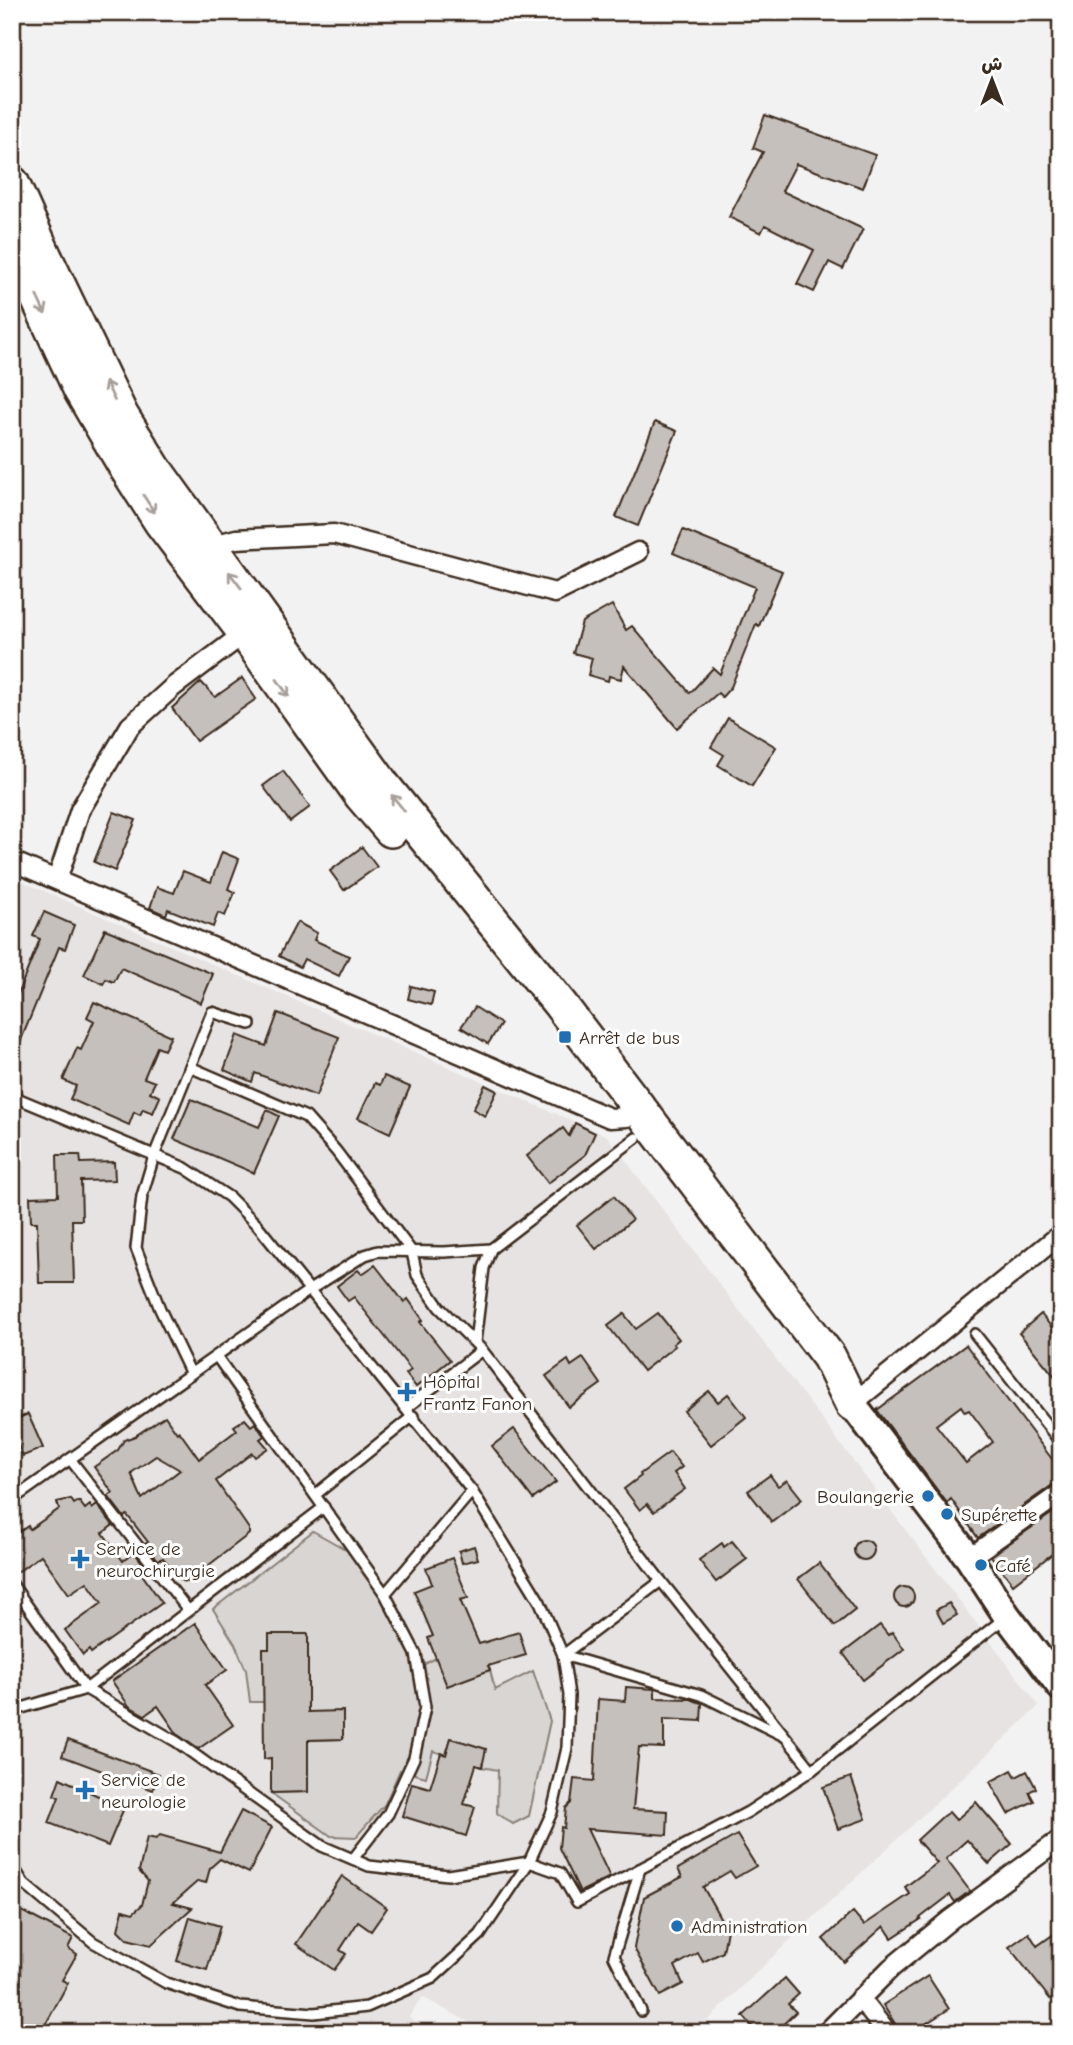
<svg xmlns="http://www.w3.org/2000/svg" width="1073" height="2045" viewBox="0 0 1073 2045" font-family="'Comic Neue','Playpen Sans Arabic',sans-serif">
<rect width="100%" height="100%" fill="#f3f2f2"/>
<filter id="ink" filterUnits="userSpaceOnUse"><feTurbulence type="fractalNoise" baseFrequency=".0143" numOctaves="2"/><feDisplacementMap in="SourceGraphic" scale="14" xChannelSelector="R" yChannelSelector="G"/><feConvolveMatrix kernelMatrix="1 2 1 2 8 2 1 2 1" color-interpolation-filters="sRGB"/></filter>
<g filter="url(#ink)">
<polygon fill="#e6e3e2" points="12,877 607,1136 1039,1706 797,1933 695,2033 489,2033 422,1997 409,2017 435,2033 12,2033"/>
<polygon fill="#d8d5d2" stroke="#8a8078" stroke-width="2" points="313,1531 359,1557 385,1594 419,1667 436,1658 447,1686 490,1670 495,1690 533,1671 550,1721 529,1816 513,1824 497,1813 498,1770 482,1767 451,1738 446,1755 433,1751 426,1777 400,1770 385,1804 356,1837 331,1836 271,1793 308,1792 308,1740 343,1739 343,1712 308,1712 308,1634 269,1634 269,1649 263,1650 264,1702 250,1702 246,1670 235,1644 213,1609"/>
<g fill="#c6c0bd" stroke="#3b2a1e" stroke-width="2" fill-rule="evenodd">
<polygon points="765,115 875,155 863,188 796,164 782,191 863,229 843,269 829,262 814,292 797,284 814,250 765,225 761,233 729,217 763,152 753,148"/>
<polygon points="655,422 677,431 638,526 616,517"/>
<polygon points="683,530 782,571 759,626 756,624 731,687 722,697 718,693 677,728 624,666 621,679 609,676 608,681 588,675 592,658 573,653 582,622 612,605 626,630 632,626 690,693 713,668 720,674 755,587 673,553"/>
<polygon points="242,678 256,699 196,741 172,708 201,682 215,697"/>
<polygon points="728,718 776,747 752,786 718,765 724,755 711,747"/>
<polygon points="283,771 310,807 290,822 263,786"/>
<polygon points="114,812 136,820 115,871 94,862"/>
<polygon points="362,847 377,867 344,890 330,871"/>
<polygon points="222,852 239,859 228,889 235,892 225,916 218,913 213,927 168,909 166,915 150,908 157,887 174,893 183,871 211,882"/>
<polygon points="44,912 74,925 65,949 59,947 12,1062 12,1008 40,939 33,936"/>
<polygon points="297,922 317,933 314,940 349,956 339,976 304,959 300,967 279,956"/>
<polygon points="105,929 213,974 201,1003 121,968 114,982 106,979 103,984 84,975"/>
<polygon points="411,986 434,992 431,1005 408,999"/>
<polygon points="94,1002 171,1036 164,1050 157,1047 144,1078 155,1082 150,1092 160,1097 153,1113 143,1109 140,1115 134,1112 129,1125 70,1099 76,1086 63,1080 77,1048 81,1050 94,1021 87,1017"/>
<polygon points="475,1007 501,1024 488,1044 461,1027"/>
<polygon points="278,1013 339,1037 316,1096 255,1073 252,1082 224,1070 237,1035 266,1046"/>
<polygon points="384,1076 410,1087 390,1133 358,1118 375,1083 380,1085"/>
<polygon points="485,1085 497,1091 485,1116 473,1109"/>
<polygon points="191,1099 259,1127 267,1110 279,1116 254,1173 174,1139"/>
<polygon points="575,1123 595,1133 585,1155 548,1183 527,1156 563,1128 569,1136"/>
<polygon points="57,1155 80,1155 81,1163 114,1162 115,1180 81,1181 82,1220 72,1220 74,1283 39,1283 37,1222 31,1222 30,1197 58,1196"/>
<polygon points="614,1196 632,1220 596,1249 577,1225"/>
<polygon points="375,1265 404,1302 408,1299 423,1320 420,1322 450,1360 416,1387 406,1374 411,1370 354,1297 348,1301 337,1286 358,1270 362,1274"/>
<polygon points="658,1313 679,1339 673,1344 675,1346 643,1371 608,1326 624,1314 636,1329"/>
<polygon points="1041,1314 1053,1329 1061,1323 1061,1384 1019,1333"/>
<path d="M966,1345l95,126v11l-7,2 -76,54 -27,-39 -4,4 -70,-93zM961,1406l4,6 4,-2 24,32 -27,21 -30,-38z"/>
<polygon points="583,1358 601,1384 569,1407 546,1376 568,1360 571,1366"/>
<polygon points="709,1391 718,1402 728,1394 746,1417 711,1445 684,1411"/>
<polygon points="28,1414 43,1448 23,1456 12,1432 12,1421"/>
<path d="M165,1416l12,17 2,-2 20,28 38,-29 -3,-4 11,-7 6,7 4,-3 9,13 -4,3 8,9 -13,9 -3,-4 -36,28 33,48v5l-62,48 -5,-1 -19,-23 -5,2 -13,-16 3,-2 -21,-27 -3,2 -16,-21 5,-3 -19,-26 24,-17 6,-10 11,-4zM156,1456l24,14 -38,29 -11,-26z"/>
<polygon points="514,1429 556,1482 533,1499 492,1446"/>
<polygon points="670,1452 682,1467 674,1473 685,1489 654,1512 647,1504 640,1510 624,1489 641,1476 640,1474"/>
<polygon points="770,1475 778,1486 787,1480 802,1499 772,1522 748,1491"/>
<polygon points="71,1499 74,1504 79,1501 85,1509 90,1505 92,1509 97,1505 113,1525 103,1533 123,1561 134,1552 144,1565 137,1567 162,1603 91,1653 89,1650 83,1655 65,1630 102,1603 87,1582 69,1594 41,1555 12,1576 12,1537 28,1526 30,1529 59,1509 57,1502"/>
<polygon points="1061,1507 1061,1547 1013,1584 991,1556"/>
<circle cx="864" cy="1550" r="10"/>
<polygon points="732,1541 747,1559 716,1582 699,1560 722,1543 724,1547"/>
<polygon points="474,1546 478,1559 462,1563 459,1551"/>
<polygon points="452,1558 468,1598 460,1600 479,1644 519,1632 526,1655 488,1666 490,1670 447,1686 428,1638 433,1636 414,1591 432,1584 426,1568"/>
<polygon points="819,1563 855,1610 835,1626 798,1579"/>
<circle cx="904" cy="1597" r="10"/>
<polygon points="949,1603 957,1615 943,1623 936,1610"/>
<polygon points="195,1623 227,1670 205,1685 233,1725 198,1749 178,1735 158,1706 145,1715 129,1706 112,1681"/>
<polygon points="880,1625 888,1635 892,1632 904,1649 863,1680 843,1653"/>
<polygon points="269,1634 308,1634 308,1712 343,1711 343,1739 308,1740 308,1792 271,1793 271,1758 264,1759 263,1649 269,1649"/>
<polygon points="626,1687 655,1689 655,1698 691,1699 698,1702 702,1703 701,1721 664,1719 664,1748 639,1747 633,1809 668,1811 667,1835 587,1829 610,1877 580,1892 559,1848 561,1827 564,1828 566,1808 571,1803 574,1779 594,1781 598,1699 625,1701"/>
<polygon points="451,1738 486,1749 482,1767 476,1765 464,1804 475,1807 466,1836 402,1816 412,1783 430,1788 441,1753 446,1755"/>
<polygon points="68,1740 159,1774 153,1790 62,1756"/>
<polygon points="1012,1770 1016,1777 1027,1771 1036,1788 1029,1792 1034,1801 1008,1814 990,1782"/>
<polygon points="851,1777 866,1819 838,1829 823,1787"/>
<polygon points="60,1778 124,1808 108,1846 49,1823 59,1797 54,1795"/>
<polygon points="976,1802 1012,1844 989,1864 967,1840 946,1859 970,1891 955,1902 950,1895 920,1918 921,1919 892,1938 884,1926 844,1962 823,1939 853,1912 864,1925 910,1894 905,1887 937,1863 917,1840 943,1816 949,1812 956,1820"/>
<polygon points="241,1811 272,1827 249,1873 220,1859 210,1868 206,1883 198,1881 173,1903 192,1908 151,1945 127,1939 118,1930 123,1910 133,1913 142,1905 148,1881 139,1871 147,1837 156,1839 160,1835 220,1852"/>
<polygon points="737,1835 756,1866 735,1878 730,1871 703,1887 727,1930 723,1952 703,1962 698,1953 675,1966 683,1984 660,1996 634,1948 644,1897 682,1877 678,1869"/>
<polygon points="342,1876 387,1908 371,1931 358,1922 340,1950 346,1954 334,1970 296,1944"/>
<polygon points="12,1906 73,1938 68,1948 77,1954 62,1980 68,1983 41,2033 12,2033"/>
<polygon points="190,1917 220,1926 207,1970 177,1961"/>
<polygon points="1061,1929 1061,1992 1050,1999 1009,1947 1029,1933 1037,1946"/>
<polygon points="928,1976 949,2009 911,2033 901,2033 883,2005"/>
<polygon points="785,1978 799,1994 788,2004 796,2012 774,2033 758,2033 743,2016"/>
</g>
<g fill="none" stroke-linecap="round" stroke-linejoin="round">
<defs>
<g id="lane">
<polyline points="190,1067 306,1117 336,1151 412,1252 417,1275 439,1307 482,1350 661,1581 812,1770"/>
<polyline points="12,1096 185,1168 229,1197 258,1226 472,1491 540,1602 563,1655 569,1695 567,1748 552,1812 529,1862 480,1935 433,1978 367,2007 314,2013 240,2007 166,1983 93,1942 24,1884 12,1865"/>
<polyline points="975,1334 1061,1443"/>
<polyline points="475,1342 484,1268 491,1249 636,1138"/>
<polyline points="217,1357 385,1594 416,1654 425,1707 414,1758 388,1814 353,1859"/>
<polyline points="191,1374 160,1309 136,1248 142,1196 154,1156 212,1012 250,1024"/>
<polyline points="406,1408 482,1350"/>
<polyline points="70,1459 188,1610"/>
<polyline points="315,1495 413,1416"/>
<polyline points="12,1500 308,1291 365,1255 378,1251 444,1252 491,1249"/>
<polyline points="12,1584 86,1689 177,1742 322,1846 369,1866 448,1875 529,1862 560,1873 577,1902 748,1812 812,1770 1006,1617"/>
<polyline points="385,1594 472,1491"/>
<polyline points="563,1655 701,1695 784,1736"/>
<polyline points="563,1655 661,1581"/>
<polyline points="12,1711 86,1689 324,1507"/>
<polyline points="640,1869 614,1956 641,2011"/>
</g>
<g id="street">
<polyline points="210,546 236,539 334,534 555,593 638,552"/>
<polyline points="12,861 610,1118 627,1117 641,1111"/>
<polyline points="57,880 80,810 130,726 173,687 250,629"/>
<polyline points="852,1404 1061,1234"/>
<polyline points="969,1558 1061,1493"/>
<polyline points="860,1998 887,2033"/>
<polyline points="826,2033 891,1968 951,1919 1061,1839"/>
</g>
<polyline id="secondary" points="852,1404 969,1558 1007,1616 1061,1687"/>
<g id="highway">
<polyline points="12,183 44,255 121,415 154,468 382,784 559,1003 829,1357 852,1404"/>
<polyline points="12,243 81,391 125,466 161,522 245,633 361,795 391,830"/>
</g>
</defs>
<use href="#lane" stroke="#3b2a1e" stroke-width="14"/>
<use href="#street" stroke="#3b2a1e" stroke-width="23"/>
<use href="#secondary" stroke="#3b2a1e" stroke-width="32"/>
<use href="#highway" stroke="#3b2a1e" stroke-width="38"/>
<use href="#lane" stroke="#fff" stroke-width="9"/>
<use href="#street" stroke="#fff" stroke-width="18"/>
<use href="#secondary" stroke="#fff" stroke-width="26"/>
<use href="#highway" stroke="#fff" stroke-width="33"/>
</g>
<defs><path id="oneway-shaft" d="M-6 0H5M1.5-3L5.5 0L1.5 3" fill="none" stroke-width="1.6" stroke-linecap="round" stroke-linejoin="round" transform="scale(1.75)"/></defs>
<g stroke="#a79f9a">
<use href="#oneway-shaft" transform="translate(41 305) rotate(65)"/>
<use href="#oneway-shaft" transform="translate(110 391) rotate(-115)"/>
<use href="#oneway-shaft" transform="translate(149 504) rotate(57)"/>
<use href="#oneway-shaft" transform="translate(235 580) rotate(-127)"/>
<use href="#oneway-shaft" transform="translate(283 688) rotate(55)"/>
<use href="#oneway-shaft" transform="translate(398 803) rotate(-129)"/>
</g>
</g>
<g fill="#1f6fb2" stroke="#fff" stroke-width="2.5">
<rect x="558" y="1030" width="14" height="14" rx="3.5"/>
<path d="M403.5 1381.5h7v7h7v7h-7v7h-7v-7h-7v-7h7z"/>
<circle cx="928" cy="1496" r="7"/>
<circle cx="947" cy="1514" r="7"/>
<path d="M76.5 1548.5h7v7h7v7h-7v7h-7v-7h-7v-7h7z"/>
<circle cx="981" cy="1565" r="7"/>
<path d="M81.5 1779.5h7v7h7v7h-7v7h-7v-7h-7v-7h7z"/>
<circle cx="677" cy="1926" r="7"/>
</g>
<g text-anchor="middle" stroke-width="6" stroke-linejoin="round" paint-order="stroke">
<g font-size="19" fill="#3b2a1e" stroke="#fff" text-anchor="start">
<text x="579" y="1044">Arrêt de bus</text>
<text x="423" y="1388">Hôpital<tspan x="423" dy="22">Frantz Fanon</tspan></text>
<text x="914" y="1503" text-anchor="end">Boulangerie</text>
<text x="961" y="1521">Supérette</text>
<text x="96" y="1555">Service de<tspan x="96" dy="22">neurochirurgie</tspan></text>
<text x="995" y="1572">Café</text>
<text x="101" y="1786">Service de<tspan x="101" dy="22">neurologie</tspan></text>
<text x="691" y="1933">Administration</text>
</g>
</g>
<rect width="1073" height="2045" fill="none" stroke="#fff" stroke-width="42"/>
<rect x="21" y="21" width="1031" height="2003" fill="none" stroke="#3b2a1e" stroke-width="2.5" filter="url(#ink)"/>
<g transform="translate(992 80)" stroke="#ffffff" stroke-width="5" paint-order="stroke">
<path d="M0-5L12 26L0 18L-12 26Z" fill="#3b2a1e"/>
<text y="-10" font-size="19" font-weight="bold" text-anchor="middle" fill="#3b2a1e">ش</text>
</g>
</svg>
